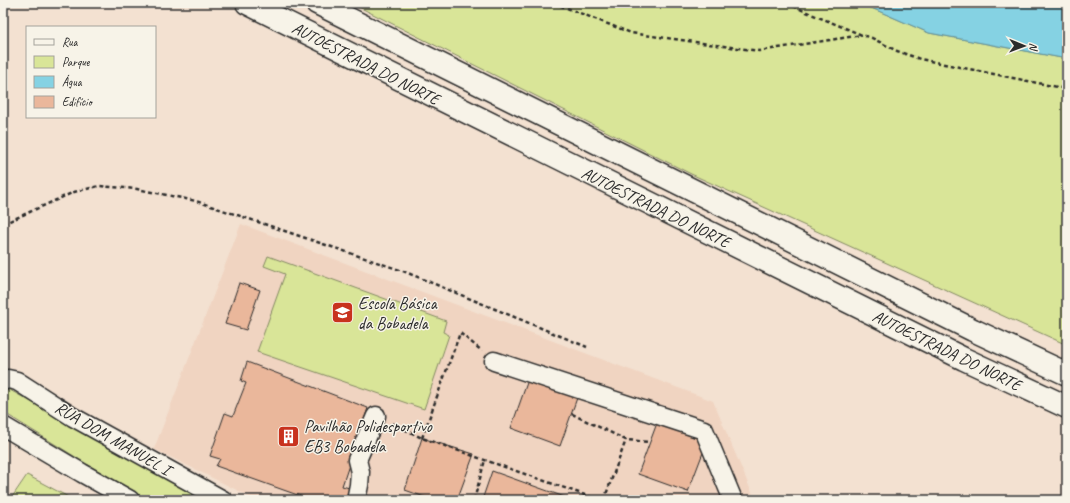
<svg xmlns="http://www.w3.org/2000/svg" width="1070" height="503" viewBox="0 0 1070 503" font-family="Caveat,sans-serif">
<rect width="100%" height="100%" fill="#f3e1d1"/>
<filter id="ink" filterUnits="userSpaceOnUse"><feTurbulence type="fractalNoise" baseFrequency=".025" numOctaves="2"/><feDisplacementMap in="SourceGraphic" scale="8" xChannelSelector="R" yChannelSelector="G"/><feConvolveMatrix kernelMatrix="1 2 1 2 8 2 1 2 1" color-interpolation-filters="sRGB"/></filter>
<g filter="url(#ink)">
<polygon fill="#f0d4c1" points="241,224 713,401 755,500 257,500 154,449"/>
<g fill="#d9e598" stroke="#828862">
<polygon points="351,3 860,3 929,33 1067,59 1067,345 691,174"/>
<polygon points="268,256 446,321 443,332 449,335 424,409 257,352 285,274 264,266"/>
<polygon points="8,389 192,490 214,500 150,500 127,489 3,412 3,397"/>
<polygon points="27,475 74,500 10,500"/>
</g>
<polygon fill="#85d2e3" stroke="#618f99" points="860,3 1067,3 1067,59 929,33"/>
<g fill="#eab79b" stroke="#2b2b2b">
<polygon points="239,283 260,290 246,330 225,324"/>
<polygon points="247,362 368,408 342,486 353,489 349,500 305,500 306,498 216,466 220,459 210,456 225,413 233,416 246,383 241,381"/>
<polygon points="529,377 578,395 560,446 511,428"/>
<polygon points="657,423 707,442 688,492 638,474"/>
<polygon points="422,438 474,454 457,500 433,500 405,490"/>
<polygon points="492,471 573,500 482,500"/>
</g>
<g fill="none" stroke-linecap="round" stroke-linejoin="round">
<defs>
<g id="minor">
<polyline points="494,361 704,430 733,500"/>
<polyline points="3,381 8,379 17,381 73,417 223,500"/>
<polyline points="3,426 82,473 130,500"/>
<polyline points="356,500 359,485 360,472 357,460 376,416"/>
</g>
<g id="highway">
<polyline points="247,3 964,359 1067,407"/>
<polyline points="317,3 973,330 1067,374"/>
</g>
</defs>
<use href="#minor" stroke="#2b2b2b" stroke-width="21"/>
<use href="#highway" stroke="#2b2b2b" stroke-width="25"/>
<g stroke="#2b2b2b" stroke-width="2.5" stroke-dasharray="4 3" stroke-linecap="butt">
<polyline points="554,3 631,33 759,51 862,35"/>
<polyline points="787,3 811,14 862,35 872,38 897,51 920,59 1067,89"/>
<polyline points="3,224 74,192 99,186 137,189 196,201 403,271 587,347"/>
<polyline points="572,414 626,440 650,442"/>
<polyline points="392,423 422,438 599,500"/>
<polyline points="422,438 460,333 482,351"/>
<polyline points="474,500 485,460"/>
<polyline points="604,500 626,440"/>
</g>
<use href="#minor" stroke="#f7f3e8" stroke-width="18"/>
<use href="#highway" stroke="#f7f3e8" stroke-width="22"/>
</g>
</g>
<defs>
<symbol id="school-square" viewBox="-11 -11 22 22"><rect x="-9" y="-9" width="18" height="18" rx="4" fill="#c8321e" stroke="#f7f3e8"/><path d="M0-5L7-2L0 1L-7-2ZM-4 1L0 2.5L4 1V4Q0 6-4 4Z" fill="#fff"/></symbol>
<symbol id="building-square" viewBox="-11 -11 22 22"><rect x="-9" y="-9" width="18" height="18" rx="4" fill="#c8321e" stroke="#f7f3e8"/><path d="M-4-6H4V6H1V3H-1V6H-4ZM-2.5-4.3h1.7v1.8h-1.7ZM.8-4.3h1.7v1.8H.8ZM-2.5-1h1.7V.8h-1.7ZM.8-1h1.7V.8H.8Z" fill="#fff"/></symbol>
</defs>
<g fill-rule="evenodd">
<use href="#school-square" x="330" y="300" width="25" height="25"/>
<use href="#building-square" x="276" y="424" width="25" height="25"/>
</g>
<g text-anchor="middle" stroke-width="3" stroke-linejoin="round" paint-order="stroke">
<g font-size="17" fill="#2b2b2b" stroke="#f7f3e8">
<text transform="translate(366 63) rotate(27)" y="6">AUTOESTRADA DO NORTE</text>
<text transform="translate(656 207) rotate(26)" y="6">AUTOESTRADA DO NORTE</text>
<text transform="translate(947 350) rotate(26)" y="6">AUTOESTRADA DO NORTE</text>
<text transform="translate(113 438) rotate(30)" y="6">RUA DOM MANUEL I</text>
</g>
<g font-size="17" fill="#2b2b2b" stroke="#f7f3e8" text-anchor="start">
<text x="358" y="309">Escola Básica<tspan x="358" dy="20">da Bobadela</tspan></text>
<text x="304" y="432">Pavilhão Polidesportivo<tspan x="304" dy="20">EB3 Bobadela</tspan></text>
</g>
</g>
<rect width="1070" height="503" fill="none" stroke="#f7f3e8" stroke-width="16"/>
<rect x="8" y="8" width="1054" height="487" fill="none" stroke="#2b2b2b" stroke-width="1.5" filter="url(#ink)"/>
<rect x="26" y="26" width="130" height="92" fill="#f7f3e8" stroke="#a5a39c"/>
<rect x="34" y="39" width="20" height="6" fill="#f7f3e8" stroke="#a5a39c"/>
<text x="62" y="46" font-size="12" fill="#2b2b2b">Rua</text>
<rect x="34" y="56" width="20" height="12" fill="#d9e598" stroke="#a5a39c"/>
<text x="62" y="66" font-size="12" fill="#2b2b2b">Parque</text>
<rect x="34" y="76" width="20" height="12" fill="#85d2e3" stroke="#a5a39c"/>
<text x="62" y="86" font-size="12" fill="#2b2b2b">Água</text>
<rect x="34" y="96" width="20" height="12" fill="#eab79b" stroke="#a5a39c"/>
<text x="62" y="106" font-size="12" fill="#2b2b2b">Edifício</text>
<g transform="translate(1024 46) rotate(91)" stroke="#f7f3e8" stroke-width="3" paint-order="stroke">
<path d="M0-3L7 15L0 10L-7 15Z" fill="#2b2b2b"/>
<text y="-6" font-size="11" font-weight="bold" text-anchor="middle" fill="#2b2b2b">N</text>
</g>
</svg>
